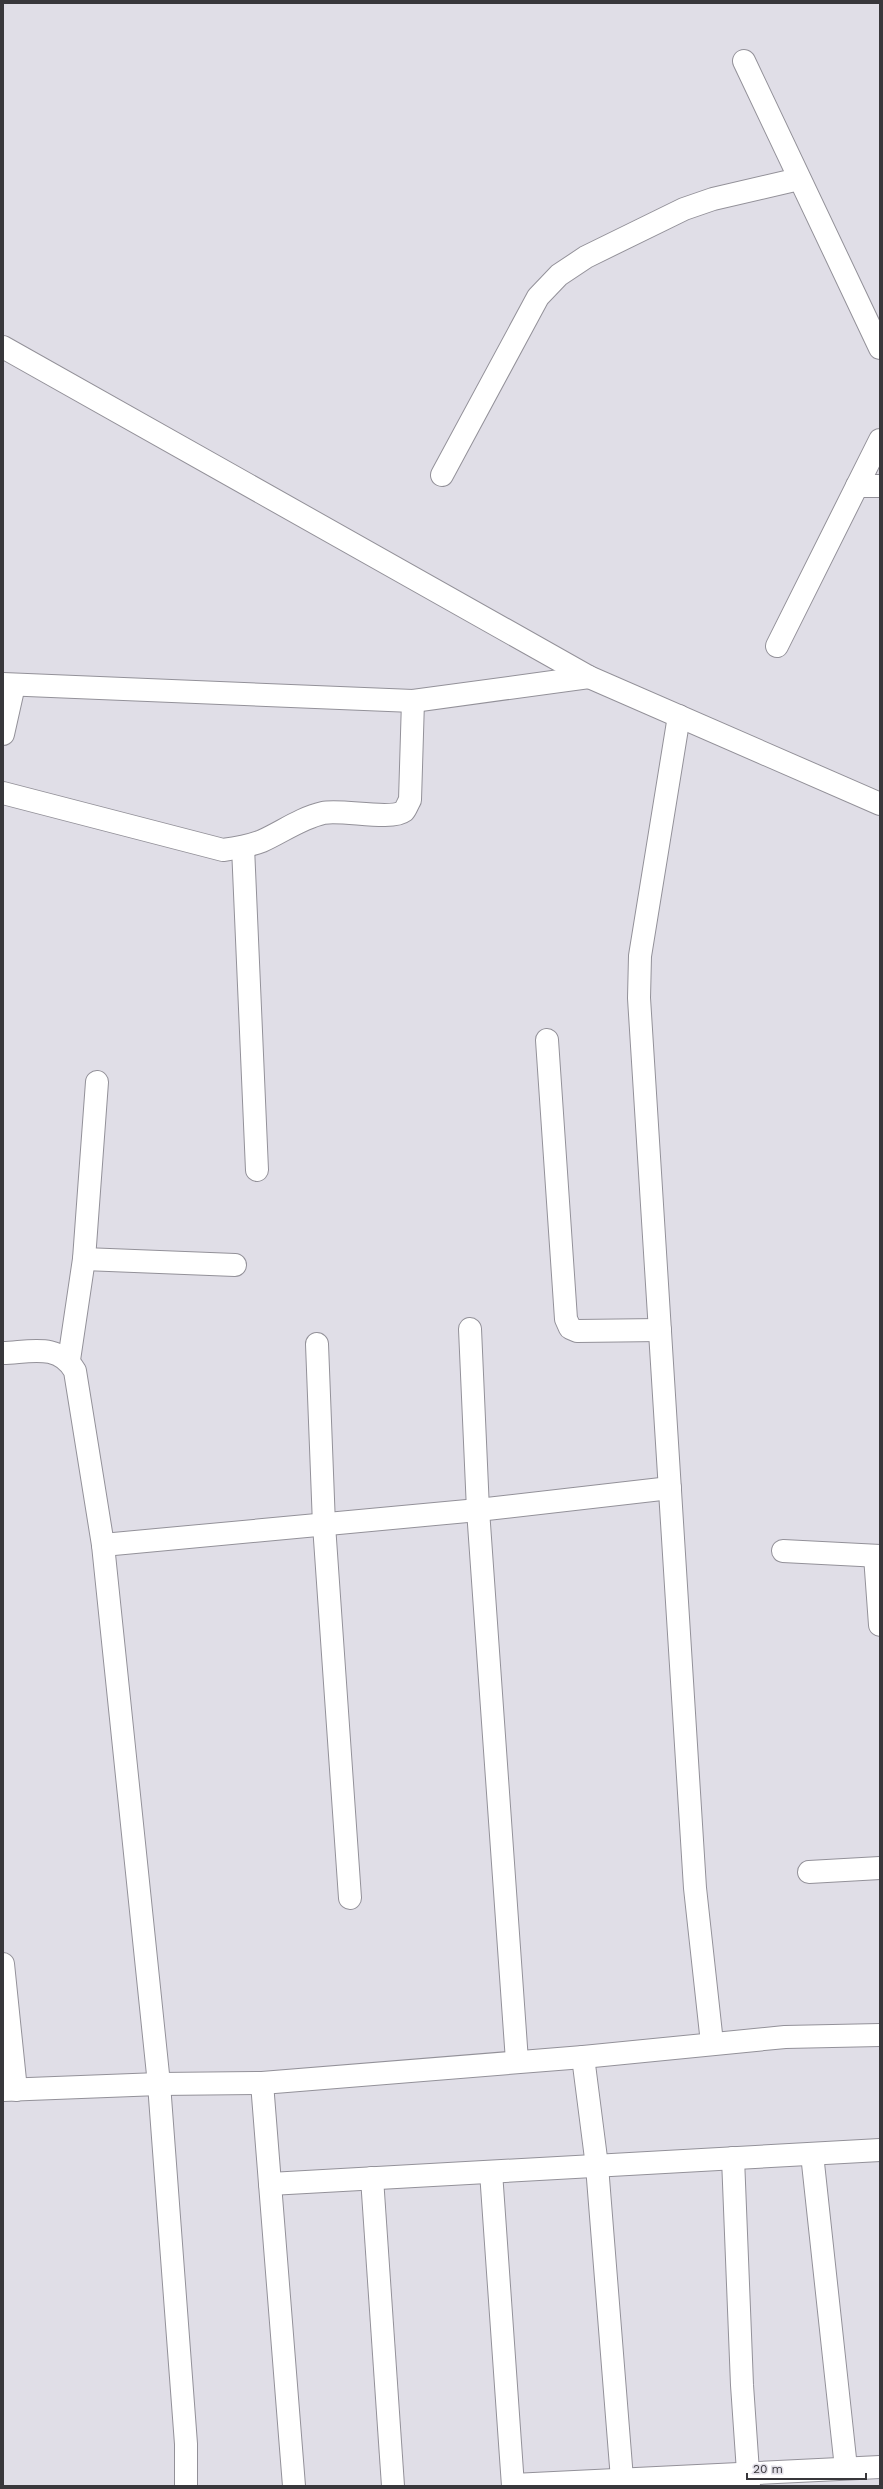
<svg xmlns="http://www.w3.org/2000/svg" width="883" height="2489" viewBox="0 0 883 2489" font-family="'Work Sans',sans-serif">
<rect width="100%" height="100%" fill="#e0dee7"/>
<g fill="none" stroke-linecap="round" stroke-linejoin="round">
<defs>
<g id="minor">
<polyline points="744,61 880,348"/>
<polyline points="442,475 538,297 559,275 586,257 684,209 713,199 799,179"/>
<polyline points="857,486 880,486"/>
<polyline points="777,646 880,440"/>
<polyline points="3,684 413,701 589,677"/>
<polyline points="679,716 640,956 639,998 695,1888 712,2043"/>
<polyline points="3,734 14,685"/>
<path d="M3,793l220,57c14,-2 26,-4 39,-9 20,-9 39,-23 61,-28 19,-4 68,8 81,-2 2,-2 4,-8 6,-11l3,-99"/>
<polyline points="243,847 257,1170"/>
<polyline points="547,1040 566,1319 570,1328 577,1331 660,1330"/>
<polyline points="84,1259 235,1265"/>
<polyline points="470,1329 478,1510 517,2061"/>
<polyline points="317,1344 324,1525 350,1898"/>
<path d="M3,1353c28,-1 56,-10 72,18l28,174 56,539 27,360v42"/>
<polyline points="69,1360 84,1259 97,1082"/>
<polyline points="103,1545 478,1510 670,1488"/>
<polyline points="783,1551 880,1556"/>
<polyline points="875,1556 880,1625"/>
<polyline points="809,1872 880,1868"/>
<polyline points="3,1964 16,2090"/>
<polyline points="583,2057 597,2166 622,2479"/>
<polyline points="262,2083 294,2486"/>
<polyline points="3,2090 159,2084 262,2083 583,2057 785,2037 880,2035"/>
<polyline points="812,2154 846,2468"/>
<polyline points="733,2158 742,2385 749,2486"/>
<polyline points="491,2172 513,2486"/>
<polyline points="372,2178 393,2486"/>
<polyline points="270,2184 880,2150"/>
<polyline points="513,2485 880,2467"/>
</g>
<polyline id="major" points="3,347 589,677 880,804"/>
</defs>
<use href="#minor" stroke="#939199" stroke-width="24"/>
<use href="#major" stroke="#939199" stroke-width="24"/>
<use href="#minor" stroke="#fff" stroke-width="22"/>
<use href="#major" stroke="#fff" stroke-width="22"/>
</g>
<rect width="883" height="2489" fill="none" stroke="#38373b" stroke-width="8"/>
<path d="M747 2473v6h119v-6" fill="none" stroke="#38373b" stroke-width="2"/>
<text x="753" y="2473" font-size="12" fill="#38373b" stroke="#e0dee7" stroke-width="3" paint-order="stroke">20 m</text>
</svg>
